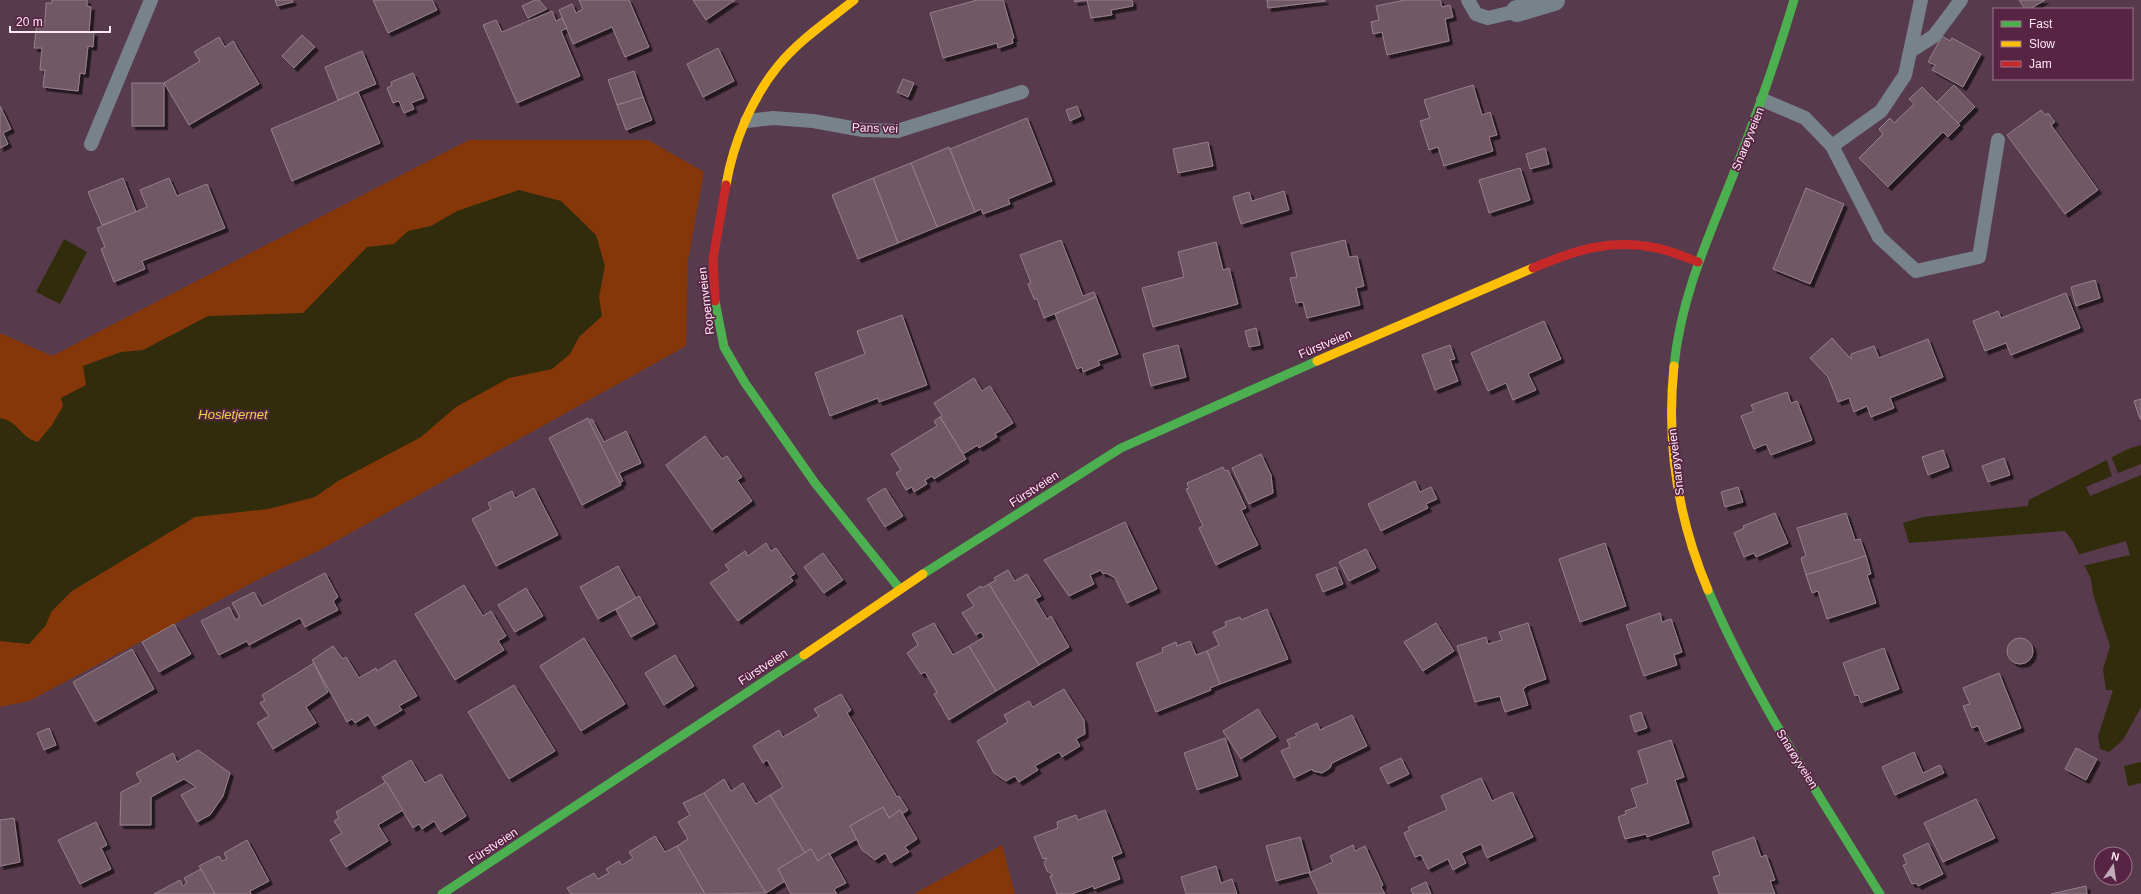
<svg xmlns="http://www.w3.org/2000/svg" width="2141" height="894" viewBox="0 0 2141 894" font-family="Helvetica,sans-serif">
<defs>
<filter id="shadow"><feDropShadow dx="3.5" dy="3.5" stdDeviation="0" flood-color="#0009"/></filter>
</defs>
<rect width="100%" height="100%" fill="#573b4c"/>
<g fill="#85370a">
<polygon points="469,140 648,140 704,172 688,260 686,346 318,551 261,578 29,701 0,707 0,333 52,356"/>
<polygon points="1002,845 1015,894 914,894"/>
</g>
<g fill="#312c0c">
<path d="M519,190l42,11 35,34 9,31 -6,31 3,19 -23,21 -9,17 -18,15 -43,9 -53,29 -35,30 -83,44 -23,16 -47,12 -73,8 -123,74 -21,21 -5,13 -17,19 -29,-3v-223c20,4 18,18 38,24l14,-17 11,-19 -2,-8 25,-13 -3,-19 38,-14 22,-2 65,-34 95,-3 64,-66 27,-3 14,-13 23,-5 26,-15z"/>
<polygon points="64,239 87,252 60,304 36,292"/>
<polygon points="2141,445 2141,707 2123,740 2109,752 2100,749 2098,736 2113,690 2106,690 2103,669 2110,646 2093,594 2091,579 2072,540 2065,531 1909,543 1903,523 1923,517 2028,506 2029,500 2128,449"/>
<polygon points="2141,762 2141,783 2128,786 2124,766"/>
</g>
<g fill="#573b4c">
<polygon points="2111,456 2118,473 2141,464 2141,475 2090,496 2086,487 2112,476 2106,458"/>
<polygon points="2126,541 2130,555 2082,566 2077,555"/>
</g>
<g fill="#6f5865" stroke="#987f8d" filter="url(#shadow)">
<polygon points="52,0 87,0 87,6 91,7 89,32 94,33 93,47 88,46 85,74 80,73 78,91 43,87 45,70 40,70 42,48 34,48 37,22 45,22 46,3 52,3"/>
<polygon points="275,0 292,0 293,2 277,6"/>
<polygon points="373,0 432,0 437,10 388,33"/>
<polygon points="535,0 539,0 547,9 528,18 522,6"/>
<polygon points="579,0 629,0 649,47 625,57 612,27 573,44 559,10 572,4 576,13 583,9"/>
<polygon points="693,0 735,0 706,20"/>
<polygon points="977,0 1003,0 1014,38 1012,39 1013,43 998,48 997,43 943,58 930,13"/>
<polygon points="1074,0 1132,0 1133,6 1111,10 1112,15 1091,18 1087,0 1075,2"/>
<polygon points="1267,0 1325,0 1325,1 1268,8"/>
<polygon points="1405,0 1440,0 1442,7 1450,5 1453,17 1445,19 1449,41 1387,55 1382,32 1373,34 1371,22 1379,20 1376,6"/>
<polygon points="2019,0 2045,0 2030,9 2025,9"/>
<polygon points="552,11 556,21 562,18 567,28 561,31 580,76 517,103 483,25 496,20 502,32"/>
<polygon points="302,35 315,47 294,68 282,56"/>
<polygon points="1942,36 1950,41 1952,38 1981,54 1963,87 1932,70 1935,65 1928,62"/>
<polygon points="219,37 225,47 233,41 259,84 189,125 164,83 200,61 194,52"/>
<polygon points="718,48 734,81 703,97 687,64"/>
<polygon points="362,51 376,84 338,100 325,67"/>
<polygon points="634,71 643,97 617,105 608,80"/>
<polygon points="413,73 424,98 411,103 414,109 404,113 399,101 393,103 387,88 392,85 391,82"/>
<polygon points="903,79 914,83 908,97 897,92"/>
<rect x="132" y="83" width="32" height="43"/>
<polygon points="1473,85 1482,115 1490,112 1497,135 1489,137 1493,151 1444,166 1438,147 1429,150 1420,121 1430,118 1424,100"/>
<polygon points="1954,85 1975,107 1958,124 1937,102"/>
<polygon points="1922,87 1960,125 1948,137 1943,132 1888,187 1859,158 1883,134 1879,129 1890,118 1894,123 1914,104 1909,99"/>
<polygon points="358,92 380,143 292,181 271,129"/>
<polygon points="643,97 652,120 626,130 617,105"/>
<polygon points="0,106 11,129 3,133 8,144 0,148"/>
<polygon points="1077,106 1081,116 1070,121 1066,110"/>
<polygon points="2041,110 2045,115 2048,113 2055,122 2051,125 2098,190 2065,214 2007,135"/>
<polygon points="1027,118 1052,181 1008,199 1010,204 983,214 981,209 975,212 950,149"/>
<polygon points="1208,142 1213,166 1178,173 1173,149"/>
<polygon points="949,147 975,212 937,227 911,163"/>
<polygon points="1545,148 1549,164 1530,169 1526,154"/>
<polygon points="911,163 937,227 898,243 873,178"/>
<polygon points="1520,168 1530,200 1489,213 1479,180"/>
<polygon points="123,178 136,212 102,225 88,192"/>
<polygon points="169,178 177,196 207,184 225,228 142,261 145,269 114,282 101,249 105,247 97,228 147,207 140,190"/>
<polygon points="873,178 898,243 858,259 832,195"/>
<polygon points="1806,188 1844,204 1810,284 1773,269"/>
<polygon points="1284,191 1289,210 1241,224 1233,197 1249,192 1252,201"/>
<polygon points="1061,240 1083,296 1094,292 1096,297 1044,318 1037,299 1034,299 1028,284 1031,283 1020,255"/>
<polygon points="1345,240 1349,257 1357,256 1364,286 1356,288 1360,305 1307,318 1303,302 1296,303 1290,278 1297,277 1291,253"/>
<polygon points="1216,242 1223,270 1229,268 1238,304 1153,327 1142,288 1184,277 1178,252"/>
<polygon points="2095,280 2100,298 2076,306 2071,287"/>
<polygon points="2066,293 2080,328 2011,355 2006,343 1985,351 1973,321 1998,311 2001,318"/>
<polygon points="1096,297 1118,354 1098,361 1100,365 1083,372 1082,367 1077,369 1055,314"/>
<polygon points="902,315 927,385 879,402 878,398 830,416 815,373 865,354 857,331"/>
<polygon points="1544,321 1561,359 1528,374 1536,390 1513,400 1506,383 1488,391 1471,353"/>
<polygon points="1256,328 1260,345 1249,347 1245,331"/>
<polygon points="1832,338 1851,359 1851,354 1874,346 1879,358 1928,339 1943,377 1890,398 1894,408 1871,417 1867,406 1854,412 1849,398 1838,402 1828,377 1810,358"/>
<polygon points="1178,345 1186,377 1151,386 1143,354"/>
<polygon points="1450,345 1455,359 1450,360 1458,381 1435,390 1422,355"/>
<polygon points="974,378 982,391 990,386 1013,423 995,434 997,437 979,448 978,445 963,454 940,417 942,416 934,403"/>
<polygon points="1787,392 1791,403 1797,401 1812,440 1771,455 1766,444 1754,449 1741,416 1754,411 1751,405"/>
<polygon points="2141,399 2141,419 2140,419 2134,401"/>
<polygon points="940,417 966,459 934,479 932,476 925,480 927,484 914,492 912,487 906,490 896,473 901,470 891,454 937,426 934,421"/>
<polygon points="588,418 621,485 582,505 549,438"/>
<polygon points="592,419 604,442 626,431 641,463 619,473 623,481 620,483 589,421"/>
<polygon points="705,436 722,459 727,456 742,477 737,480 752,501 712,530 666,465"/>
<polygon points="1943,450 1949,467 1928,475 1922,457"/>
<polygon points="1261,454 1271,475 1273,493 1249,504 1232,468"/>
<polygon points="2004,458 2010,475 1988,482 1982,466"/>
<polygon points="1223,467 1225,471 1228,470 1246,508 1241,510 1258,545 1216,565 1199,528 1203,526 1186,489 1189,488 1187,483"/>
<polygon points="1415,481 1420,492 1431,487 1437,499 1426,504 1428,508 1381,531 1368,504"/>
<polygon points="1738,487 1743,502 1725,507 1721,492"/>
<polygon points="534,488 558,535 496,566 472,519 491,509 488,503 512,491 515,498"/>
<polygon points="885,488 903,516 885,527 867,499"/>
<polygon points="1775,513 1788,543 1756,557 1754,553 1744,557 1734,533 1744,528 1743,526"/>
<polygon points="1846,513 1855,540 1860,539 1866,556 1806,575 1801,558 1806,556 1797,528"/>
<polygon points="1125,522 1157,589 1127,603 1115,578 1106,573 1103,574 1101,570 1090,575 1094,584 1069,596 1044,560"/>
<polygon points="766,543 771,551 776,548 795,574 790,577 793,581 738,621 710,583 729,570 725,565 745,551 748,556"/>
<polygon points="1605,543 1626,606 1580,622 1559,559"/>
<polygon points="1366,549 1376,568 1349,581 1339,562"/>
<polygon points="823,553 843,580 824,593 804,567"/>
<polygon points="1866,556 1871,574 1867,575 1876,603 1827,619 1818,591 1812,593 1806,575"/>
<polygon points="618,566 636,598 598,619 580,587"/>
<polygon points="1336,567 1343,584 1323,592 1316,575"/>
<polygon points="1008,570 1015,581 1027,574 1041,596 1035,599 1047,619 1051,616 1069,647 1039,665 989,584 996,580 994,578"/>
<polygon points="325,573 338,597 333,601 338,610 305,627 300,618 249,645 247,641 219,655 201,621 229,607 236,620 240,617 232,603 254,592 262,606"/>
<polygon points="989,584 1039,665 996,691 969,646 984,637 981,632 976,635 962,613 974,606 967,595 981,586 982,588"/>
<polygon points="464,585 483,616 491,611 506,636 498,641 504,650 455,680 415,614"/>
<polygon points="526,588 543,616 515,632 498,605"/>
<polygon points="639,596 655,624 631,637 616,610"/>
<polygon points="1267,609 1288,659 1220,684 1207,651 1219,645 1213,632 1226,626 1225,622 1240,617 1241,620"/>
<polygon points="1660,613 1662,622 1671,619 1682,652 1674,655 1677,665 1644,676 1626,625"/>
<polygon points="934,623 953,655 969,646 996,691 949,720 934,694 937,692 925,672 921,674 907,653 918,645 912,634"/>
<polygon points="1436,623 1454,651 1423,671 1404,642"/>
<polygon points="1528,623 1546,679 1526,686 1526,687 1523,689 1528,705 1505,712 1500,696 1475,702 1457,646 1486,637 1488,644 1502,640 1499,632"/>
<polygon points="174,624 191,654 159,672 142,642"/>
<circle cx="2020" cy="651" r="13"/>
<polygon points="584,638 625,704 581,731 540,666"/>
<polygon points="1190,641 1196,655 1207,651 1220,684 1210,688 1211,690 1156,712 1136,663 1163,652 1162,648 1176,642 1177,646"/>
<polygon points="333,646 343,659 346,657 359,678 376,668 377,671 395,660 417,696 399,706 402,710 375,726 368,715 355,723 352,719 347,722 312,660"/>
<polygon points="1884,648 1899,689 1861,703 1858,695 1855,696 1843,663"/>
<polygon points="132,649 154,689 95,722 73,682"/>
<polygon points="675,655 694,686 664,705 645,673"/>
<polygon points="314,663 328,692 306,707 316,723 273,749 257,723 269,716 260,703 265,700 262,695"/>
<polygon points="1999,673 2021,728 1985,742 1978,726 1972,728 1963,706 1970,704 1963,688"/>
<polygon points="514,685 555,751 509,779 468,712"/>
<polygon points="1064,689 1084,720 1085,734 1076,739 1080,746 1062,757 1059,752 1035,766 1038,770 1019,782 1015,776 1006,781 994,773 977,741 1008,722 1004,715 1029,701 1033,707"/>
<polygon points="841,694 851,710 847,713 897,797 899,796 908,810 902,814 900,810 889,818 883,807 850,826 857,839 818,861 811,849 805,853 770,795 783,787 767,760 763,763 753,746 779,730 783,737 819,716 814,709"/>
<polygon points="1258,709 1276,737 1241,759 1223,731"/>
<polygon points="1641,712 1647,728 1635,732 1630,716"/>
<polygon points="1352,715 1367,746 1332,763 1330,768 1322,773 1313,771 1312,769 1294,778 1281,751 1290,747 1287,740 1297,736 1295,734 1317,723 1320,730"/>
<polygon points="49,728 56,745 44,750 37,733"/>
<polygon points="1225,738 1238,776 1197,790 1184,753"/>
<polygon points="1671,740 1684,777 1675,780 1689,823 1647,837 1646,834 1625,839 1618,817 1626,814 1625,811 1637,807 1631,789 1648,783 1638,751"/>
<polygon points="2076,748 2097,759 2086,780 2065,769"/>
<polygon points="198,750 230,773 223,796 210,815 197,822 181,795 196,787 184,779 151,797 151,825 120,825 121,792 141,782 136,773 173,753 177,762"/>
<polygon points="1914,752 1923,773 1940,765 1944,773 1895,795 1882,767"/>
<polygon points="1401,758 1409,774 1388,784 1380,768"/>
<polygon points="411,760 425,783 441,774 466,816 441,832 434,821 422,829 419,824 413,828 382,777"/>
<polygon points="1481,778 1492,801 1512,792 1533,837 1487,858 1481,844 1461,853 1466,863 1453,870 1448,859 1428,869 1421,855 1415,857 1404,833 1410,830 1408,827 1447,810 1441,796"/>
<polygon points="724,779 731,791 743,783 756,804 770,795 805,853 778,869 785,881 766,893 704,793"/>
<polygon points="386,782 403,810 378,825 388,841 346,867 330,840 342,833 334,821 339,818 336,812"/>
<polygon points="704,793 766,893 705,894 677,846 688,839 678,822 690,815 683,803"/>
<polygon points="1976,799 1995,838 1943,862 1924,823"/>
<polygon points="883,807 889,818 900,810 917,839 905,847 909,852 891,863 885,853 875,860 862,850 850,826"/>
<polygon points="1105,810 1122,853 1112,857 1120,879 1094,889 1093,886 1072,894 1057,894 1050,876 1053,875 1047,871 1044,863 1047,858 1043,859 1034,837 1058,828 1057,822 1076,815 1078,820"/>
<polygon points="14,818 20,862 0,866 0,820"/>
<polygon points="96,822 107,845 101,848 111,869 80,884 58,840"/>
<polygon points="655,836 665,852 677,846 705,894 571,894 567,888 594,873 598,879 609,873 606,869 619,861 622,865 633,858 629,852"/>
<polygon points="1300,837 1310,872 1276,881 1266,846"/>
<polygon points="1754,837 1761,857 1766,855 1775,880 1770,881 1775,894 1719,894 1713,877 1720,875 1712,852"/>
<polygon points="247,840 269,881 250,891 251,894 215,894 199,866 219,856 222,861 227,859 224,853"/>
<polygon points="1928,843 1943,874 1918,886 1916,883 1912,884 1903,865 1907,864 1903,855"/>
<polygon points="1353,845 1355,851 1365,846 1383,885 1381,887 1385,894 1319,894 1309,873 1333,862 1330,856"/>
<polygon points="811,849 818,861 829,853 846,883 834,889 837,894 791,894 778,869"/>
<polygon points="1216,866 1221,883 1232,879 1237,894 1186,894 1181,877"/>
<polygon points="201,869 215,894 154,894 180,880 183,886 187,883 184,878"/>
<polygon points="1426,882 1431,894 1413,894 1411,889"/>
<polygon points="2086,886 2087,894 2051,894"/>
</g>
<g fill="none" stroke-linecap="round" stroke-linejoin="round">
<g stroke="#78828b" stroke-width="14">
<polyline points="1468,0 1476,14 1488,18 1517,11"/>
<polyline points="1912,50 1934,36 1961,0"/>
<polyline points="1763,100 1805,118 1832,146 1879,237 1916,271 1979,257 1998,140"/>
<polyline points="747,121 773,118 813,121 863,130 897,131 1022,92"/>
<polyline points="91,144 151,0"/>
<polyline points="1832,146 1881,111 1905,75 1921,0"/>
</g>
<polyline stroke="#78828b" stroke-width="22" points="1517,11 1554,0"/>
<g stroke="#4caf50" stroke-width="9">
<polyline points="715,301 724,347 745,383 815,483 900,589"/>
<path d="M1674,366c7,-69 33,-125 58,-188 23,-58 44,-118 62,-178"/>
<polyline points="923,574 1121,448 1317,361"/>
<path d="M1708,590c46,108 111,205 172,304"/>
<polyline points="442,894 804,655"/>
</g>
<g stroke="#ffc107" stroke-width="9">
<path d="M726,185c7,-41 25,-86 52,-119 21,-26 50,-45 76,-66"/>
<polyline points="1317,361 1533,268"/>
<path d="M1674,366c-8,77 4,153 34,224"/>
<polyline points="804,655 923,574"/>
</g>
<g stroke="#c62828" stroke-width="9">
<path d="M1533,268c43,-18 77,-30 124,-20 14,3 28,9 41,14"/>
<polyline points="715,301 713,259 726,185"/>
</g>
</g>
<g text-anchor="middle" stroke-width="3.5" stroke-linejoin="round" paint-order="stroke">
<g font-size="12" fill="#fde9f3" stroke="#582444">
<text transform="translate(875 128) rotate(2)" y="4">Pans vei</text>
<text transform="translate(1748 139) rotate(-68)" y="4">Snarøyveien</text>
<text transform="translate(706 301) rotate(-97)" y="4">Ropernveien</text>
<text transform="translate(1325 344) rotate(-23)" y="4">Fürstveien</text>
<text transform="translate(1676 462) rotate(-97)" y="4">Snarøyveien</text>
<text transform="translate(1034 489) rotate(-33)" y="4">Fürstveien</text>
<text transform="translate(763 667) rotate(-33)" y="4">Fürstveien</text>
<text transform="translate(1797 759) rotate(58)" y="4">Snarøyveien</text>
<text transform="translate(493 846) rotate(-33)" y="4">Fürstveien</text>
</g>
<g font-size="13" font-style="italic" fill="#e5d944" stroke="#582444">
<text x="233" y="419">Hosletjernet</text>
</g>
</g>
<rect x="1993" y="8" width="140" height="72" fill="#582444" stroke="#9a738a"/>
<rect x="2001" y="21" width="20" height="6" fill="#4caf50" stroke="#9a738a"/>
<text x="2029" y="28" font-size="12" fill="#fde9f3">Fast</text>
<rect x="2001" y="41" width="20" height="6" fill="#ffc107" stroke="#9a738a"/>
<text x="2029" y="48" font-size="12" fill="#fde9f3">Slow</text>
<rect x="2001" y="61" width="20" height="6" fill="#c62828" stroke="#9a738a"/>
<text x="2029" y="68" font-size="12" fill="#fde9f3">Jam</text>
<g transform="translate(2113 866) rotate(13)"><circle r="19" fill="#582444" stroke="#9a738a"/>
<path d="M0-3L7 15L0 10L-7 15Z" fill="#c3acb9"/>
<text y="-6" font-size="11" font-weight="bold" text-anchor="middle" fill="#fde9f3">N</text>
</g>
<path d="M10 26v6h100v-6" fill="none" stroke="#fde9f3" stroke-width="2"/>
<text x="16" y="26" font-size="12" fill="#fde9f3" stroke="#582444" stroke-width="3" paint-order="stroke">20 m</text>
</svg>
